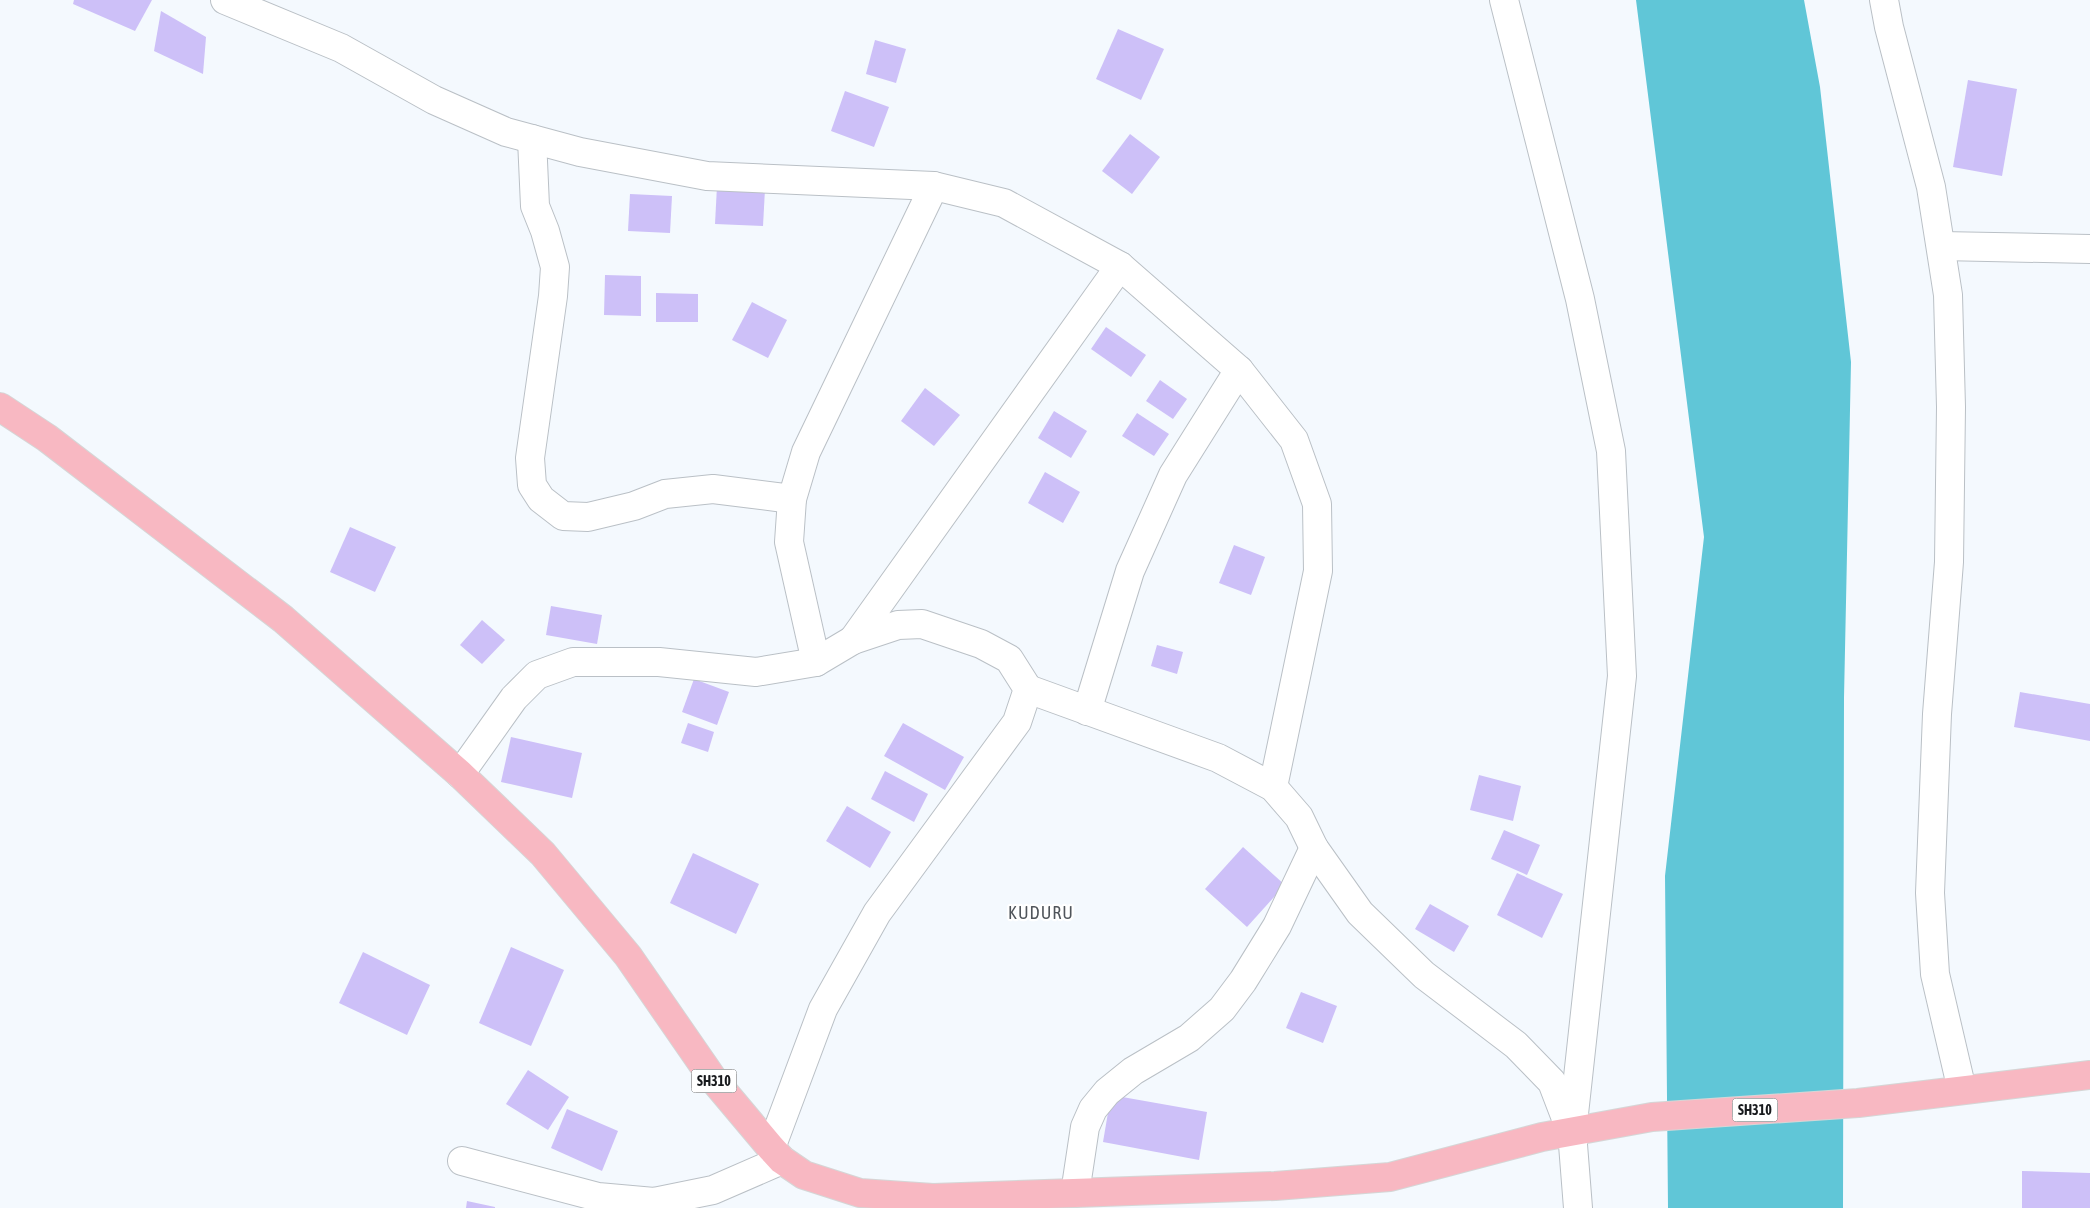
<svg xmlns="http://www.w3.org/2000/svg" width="2090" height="1208" viewBox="0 0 2090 1208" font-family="'Asap Condensed',sans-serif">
<rect width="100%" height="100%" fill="#f4f9fe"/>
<polygon fill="#60c6d7" points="1636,0 1804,0 1820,87 1851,362 1844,698 1843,1208 1668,1208 1665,876 1704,537"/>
<g fill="#cdc0f8">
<polygon points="74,0 152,0 135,31 73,4"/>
<polygon points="161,11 206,37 203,74 154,51"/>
<polygon points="1118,29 1164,49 1141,100 1096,79"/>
<polygon points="875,40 906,49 896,83 866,74"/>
<polygon points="1968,80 2017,89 2002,176 1953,167"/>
<polygon points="845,91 889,107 874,147 831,131"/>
<polygon points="1130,134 1160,157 1132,194 1102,171"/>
<polygon points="717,186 765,189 763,226 715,224"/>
<polygon points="630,194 672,196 670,233 628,231"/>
<polygon points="605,275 641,276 641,316 604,315"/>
<polygon points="656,293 698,294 698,322 656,322"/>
<polygon points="752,302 787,320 768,358 732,340"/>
<polygon points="1106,327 1146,355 1131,377 1091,349"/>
<polygon points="1160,380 1187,399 1173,419 1146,401"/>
<polygon points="925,388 960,415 934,446 901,421"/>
<polygon points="1054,411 1087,431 1071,458 1038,438"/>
<polygon points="1137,413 1169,434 1154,456 1122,436"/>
<polygon points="1045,472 1080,492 1063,523 1028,503"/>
<polygon points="350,527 396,547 375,592 330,572"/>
<polygon points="1234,545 1265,557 1251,595 1219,583"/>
<polygon points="551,606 602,615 597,644 546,635"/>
<polygon points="482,620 505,640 482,664 460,645"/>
<polygon points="1157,645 1183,652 1177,674 1151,666"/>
<polygon points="694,679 729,692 717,725 682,712"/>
<polygon points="2020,692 2090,704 2090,741 2014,727"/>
<polygon points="688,723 714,732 708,752 681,743"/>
<polygon points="903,723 964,757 945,790 884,756"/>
<polygon points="511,737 582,753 572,798 501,782"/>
<polygon points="885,771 928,794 914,822 871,799"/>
<polygon points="1479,775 1521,786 1513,821 1470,810"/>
<polygon points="847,806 891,832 870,868 826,841"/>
<polygon points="1504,830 1540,845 1527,875 1491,859"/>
<polygon points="1243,847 1285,885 1247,927 1205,889"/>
<polygon points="693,853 759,884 736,934 670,903"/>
<polygon points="1517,873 1563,894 1542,938 1497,915"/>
<polygon points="1430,904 1469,926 1454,952 1415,929"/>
<polygon points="511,947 564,970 531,1046 479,1023"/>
<polygon points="363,952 430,985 407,1035 339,1003"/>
<polygon points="1301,992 1337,1006 1323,1043 1286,1028"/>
<polygon points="528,1070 569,1097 548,1130 506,1104"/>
<polygon points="1111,1095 1207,1112 1199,1160 1103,1142"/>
<polygon points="567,1109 618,1131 602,1171 551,1148"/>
<polygon points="2022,1171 2090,1173 2090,1208 2022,1208"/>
<polygon points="467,1201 495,1207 495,1208 466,1208"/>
</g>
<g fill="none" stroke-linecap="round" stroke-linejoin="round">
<defs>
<g id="minor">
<polyline points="225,0 341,48 434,100 506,132 580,152 707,176 934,186 1004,203 1120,266 1239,370 1294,440 1317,504 1318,571 1273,787"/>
<polyline points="1504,0 1580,299 1611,451 1622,676 1572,1132"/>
<polyline points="1884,0 1889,27 1931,187 1948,295 1951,407 1949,562 1937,714 1930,893 1935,974 1962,1090"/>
<polyline points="532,139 535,206 545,231 555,267 553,296 530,458 532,485 541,499 563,516 588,517 634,506 665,494 713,489 792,499"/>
<polyline points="1941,246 2090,249"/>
<polyline points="853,640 1120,266"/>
<polyline points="816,662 789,542 792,499 806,452 934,186"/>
<polyline points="1028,689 1218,758 1273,787 1299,817 1314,848 1360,913 1424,975 1516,1045 1552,1082 1570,1129"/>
<polyline points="1087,711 1130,571 1173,475 1239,370"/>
<polyline points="460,774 514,698 537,675 573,662 659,662 756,672 816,662 853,640 898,625 922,624 981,644 1009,659 1028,689 1017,722 877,913 823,1009 771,1148"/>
<polyline points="462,1161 598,1197 654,1202 713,1190 782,1160"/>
<polyline points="1075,1193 1085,1127 1093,1109 1107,1092 1133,1071 1189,1038 1222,1009 1243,981 1277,926 1314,848"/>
</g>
<polyline id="tertiary" points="1572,1132 1578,1208"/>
<polyline id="primary" points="0,407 47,438 283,619 460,774 543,854 628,956 713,1079 771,1148 782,1160 804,1175 860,1193 933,1198 1275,1186 1390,1177 1542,1137 1652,1117 1858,1103 2090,1075"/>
</defs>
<use href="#minor" stroke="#bac0c6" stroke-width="30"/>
<use href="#tertiary" stroke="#bac0c6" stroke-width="30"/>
<use href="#primary" stroke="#d5d6d6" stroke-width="30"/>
<use href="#minor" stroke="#fff" stroke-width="28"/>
<use href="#tertiary" stroke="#fff" stroke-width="28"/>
<use href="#primary" stroke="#f8b8c2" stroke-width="28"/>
</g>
<g text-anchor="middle" stroke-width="4.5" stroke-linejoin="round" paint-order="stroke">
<g fill="#fff" stroke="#5d5f61" stroke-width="1">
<rect x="691.5" y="1069.5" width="45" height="23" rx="4"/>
<rect x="1732.5" y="1098.5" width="45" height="23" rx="4"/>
</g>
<g font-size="14" font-weight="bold" fill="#181a1d">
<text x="714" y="1086">SH310</text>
<text x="1755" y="1115">SH310</text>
</g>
<g font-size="18" letter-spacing="1" fill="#50555b" stroke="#fff">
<text x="1041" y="919">KUDURU</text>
</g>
</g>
</svg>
